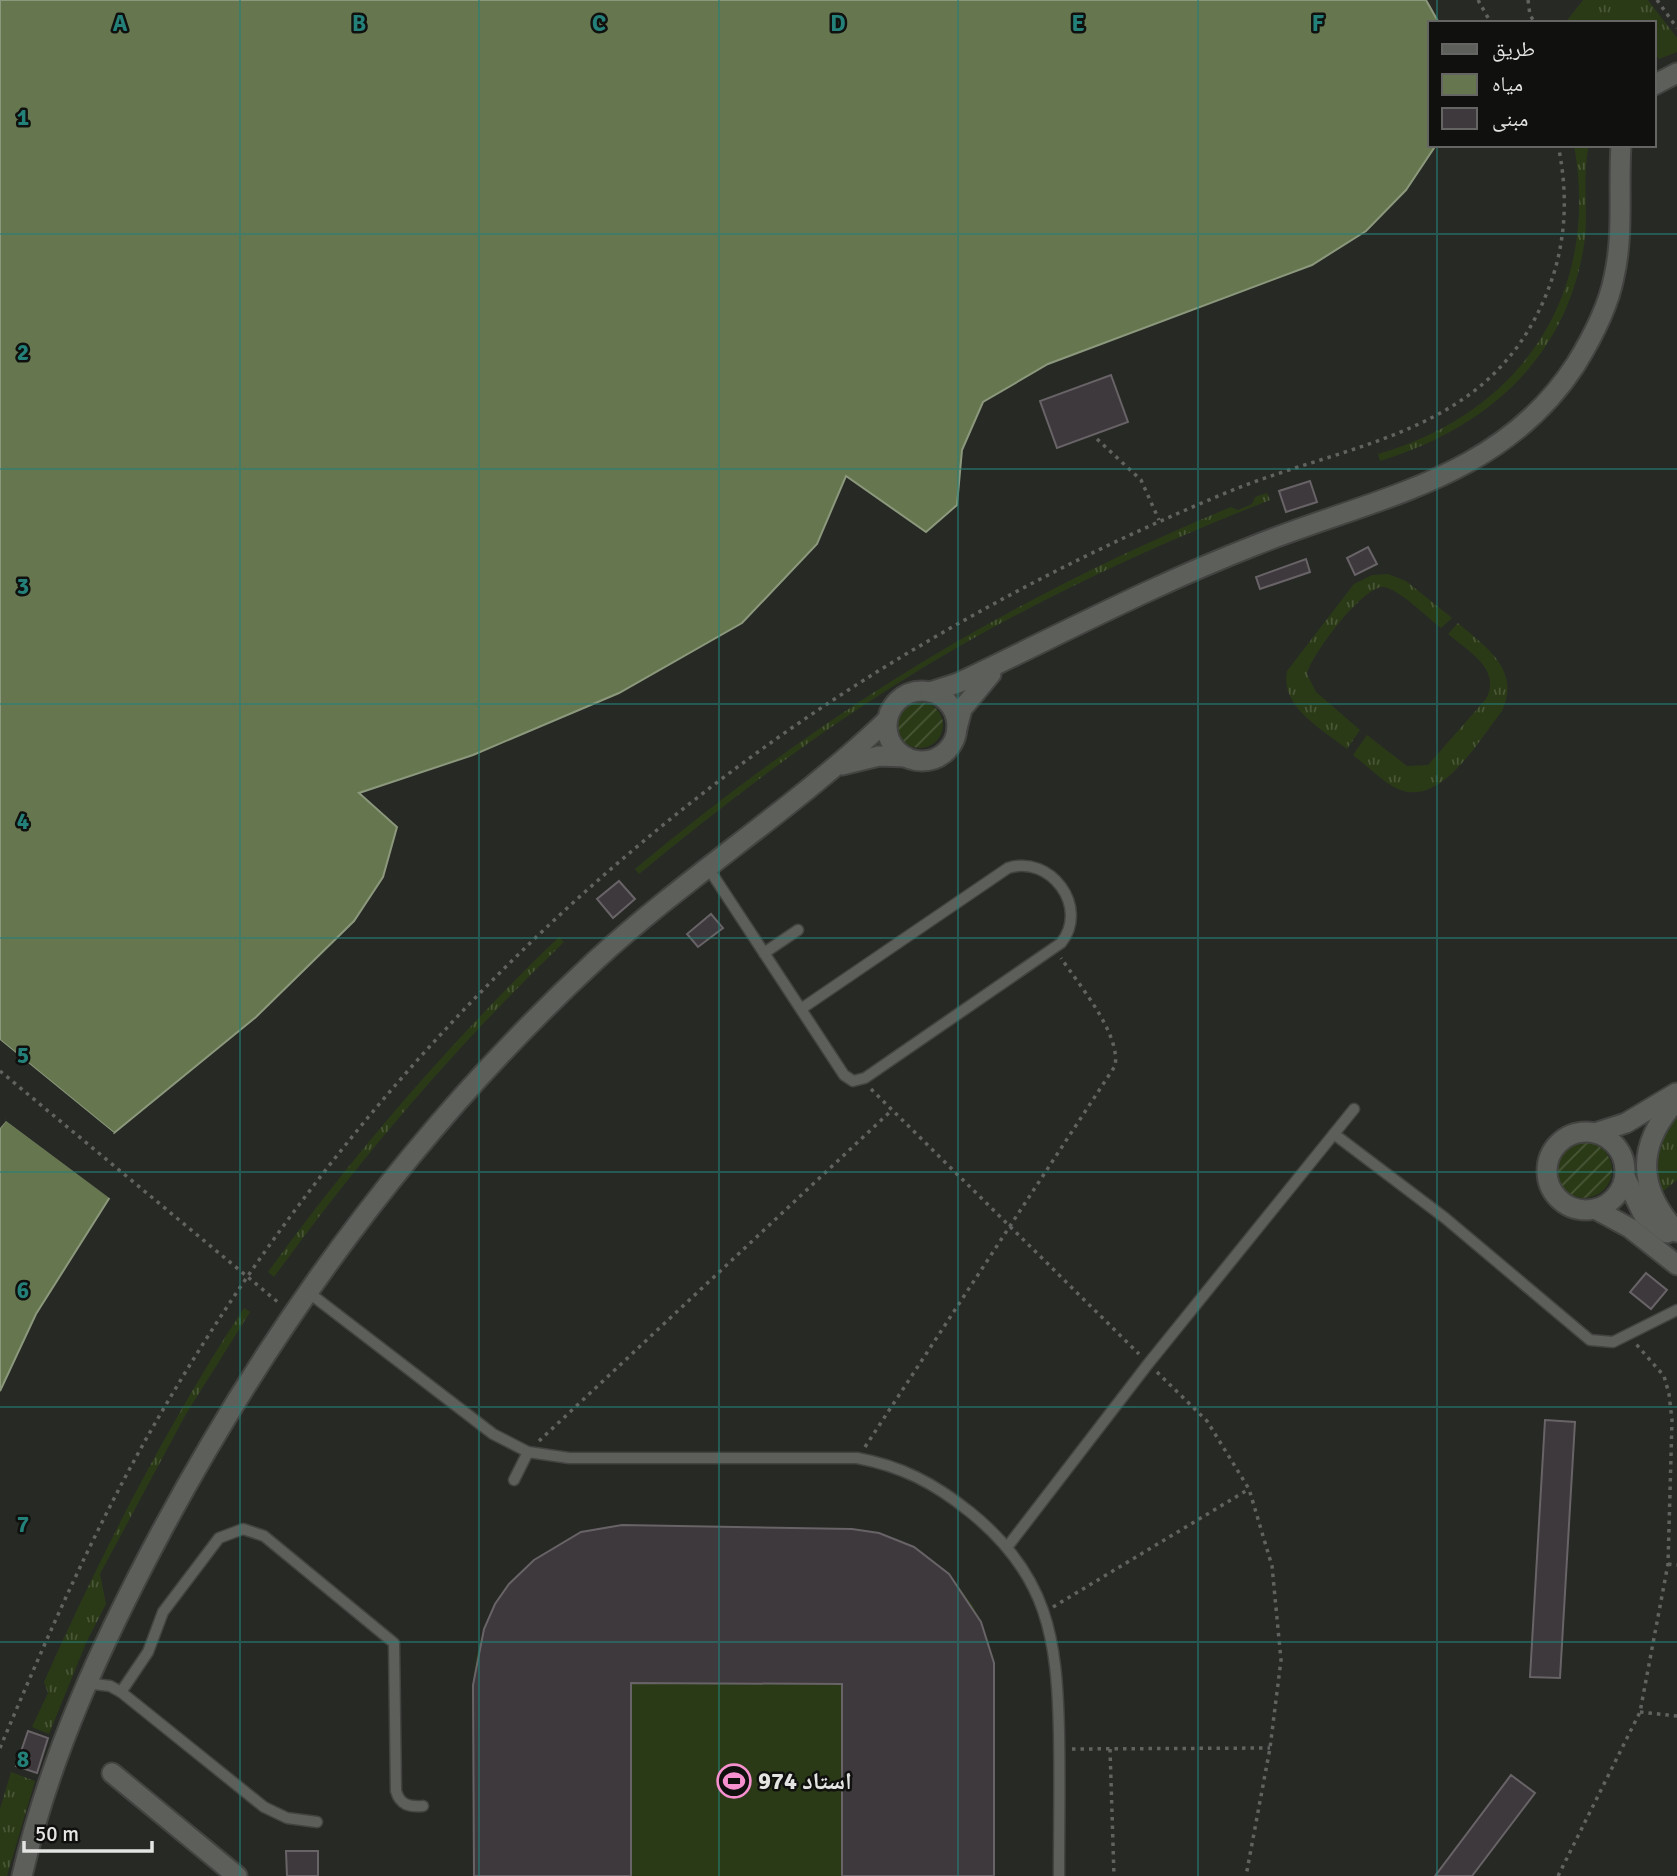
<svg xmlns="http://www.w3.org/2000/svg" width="1677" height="1876" viewBox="0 0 1677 1876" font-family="Signika,'Noto Naskh Arabic',sans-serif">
<defs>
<pattern id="grass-tufts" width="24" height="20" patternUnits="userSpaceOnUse" patternTransform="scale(1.75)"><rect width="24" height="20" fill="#2b3a16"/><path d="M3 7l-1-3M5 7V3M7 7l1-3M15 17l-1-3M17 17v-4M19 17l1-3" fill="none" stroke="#4a5638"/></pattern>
<pattern id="garden-furrows" width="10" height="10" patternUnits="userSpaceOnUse" patternTransform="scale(1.75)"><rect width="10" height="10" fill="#2b3a16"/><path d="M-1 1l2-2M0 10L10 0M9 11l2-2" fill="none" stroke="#4a5638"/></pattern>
</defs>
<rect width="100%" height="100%" fill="#272925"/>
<g fill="url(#grass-tufts)">
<polygon points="1583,0 1648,0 1677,38 1677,52 1659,59 1654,52 1654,23 1565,23"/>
<path d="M1574,145h15c-8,34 1,72 -6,106 -20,112 -100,178 -203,210l-2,-7c143,-41 223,-160 196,-309z"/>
<path d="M1267,493l3,7c-130,51 -256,110 -375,185 -90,57 -174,121 -256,189l-4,-5c187,-156 371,-269 596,-362l7,3 14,-6 3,-7z"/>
<path d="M1388,574l18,7 46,37 -11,10c-13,-10 -43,-40 -58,-41 -20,-1 -72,68 -76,87l9,18 44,38 -13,19c-25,-20 -67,-42 -60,-78l67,-87 18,-9z"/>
<path d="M1458,623c29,25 63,47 44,88 -24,30 -64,103 -110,75 -14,-9 -26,-21 -39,-31l14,-20 40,31 21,-1 58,-66c16,-30 -18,-48 -38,-65z"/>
<path d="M559,937l5,5c-107,103 -202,214 -290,335l-6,-5c88,-121 184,-232 291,-335z"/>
<path d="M1677,1117v63l-15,12c-8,-28 -4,-53 15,-75z"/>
<path d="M244,1308l6,4 -64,102 -86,160 6,30 -20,39 -37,91 -17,-7 16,-34 -4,-11c58,-130 122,-255 200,-374z"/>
<polygon points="11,1772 35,1781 7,1876 0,1876 0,1809"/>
</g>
<g fill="url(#garden-furrows)">
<circle cx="920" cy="725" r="23"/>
<circle cx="1584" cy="1170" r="28"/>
</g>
<path fill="#2b3a16" d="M622,1525l257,8 35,14 35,27 24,32 15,34 7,36 -1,200h-520c0,-43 0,-86 0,-129 -1,-38 -4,-81 10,-117 24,-60 75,-98 138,-105z"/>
<g fill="#667750" stroke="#8c987c" stroke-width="2">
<polygon points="0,0 1426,0 1439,23 1430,23 1430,145 1436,145 1406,190 1366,231 1312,265 1048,364 983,402 962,450 957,505 926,532 846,476 817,544 742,623 619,693 473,755 359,793 397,827 383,877 354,921 256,1017 114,1133 0,1040"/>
<polygon points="6,1120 110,1197 36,1314 0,1391 0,1128"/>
</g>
<g fill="#272925">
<polygon points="0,1040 114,1133 111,1135 0,1044"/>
<polygon points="8,1117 112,1195 112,1200 6,1121 0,1128 0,1122"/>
</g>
<g fill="#3e393c" stroke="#686366" stroke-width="2">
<polygon points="1111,375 1128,422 1057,448 1040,401"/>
<polygon points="1310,481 1317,502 1286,512 1279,491"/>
<polygon points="1368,547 1377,564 1355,575 1347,558"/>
<polygon points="1306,559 1310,572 1260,589 1256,577"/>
<polygon points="619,881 635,899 613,918 597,899"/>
<polygon points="711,914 723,928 698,947 687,934"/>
<polygon points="1646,1273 1667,1290 1651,1309 1630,1292"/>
<polygon points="1545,1420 1575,1422 1560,1678 1530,1677"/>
<polygon points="622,1525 852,1529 879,1533 914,1547 949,1574 981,1622 994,1663 994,1876 842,1876 842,1684 631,1683 631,1876 474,1876 473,1685 484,1629 495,1604 509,1584 534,1560 581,1532"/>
<polygon points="28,1731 48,1738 37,1773 16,1766"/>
<polygon points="1511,1775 1535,1793 1472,1876 1435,1876"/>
<polygon points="286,1851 318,1851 318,1876 287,1876"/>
</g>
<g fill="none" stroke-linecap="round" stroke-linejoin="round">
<defs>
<g id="service">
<path d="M707,866l137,209 9,6 12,-3 196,-135c29,-36 -11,-89 -53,-75l-207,141"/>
<polyline points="764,953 798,930"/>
<polyline points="1334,1134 1445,1218 1590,1340 1613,1342 1677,1310"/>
<path d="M308,1292l185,142 35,18 41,6h288c44,8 77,25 113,54 78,63 87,126 89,221 1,47 0,95 0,143"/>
<polyline points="514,1480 528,1452"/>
<polyline points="1008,1546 1148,1364 1354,1109"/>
<polyline points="86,1683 110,1686 121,1692 264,1807 287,1818 317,1822"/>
<path d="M121,1692l27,-40 15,-40 56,-74 24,-9 21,7 130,107 2,148c4,14 13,16 27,15"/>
</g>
<g id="minor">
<polyline points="1654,85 1677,73"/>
<circle cx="922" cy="726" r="35"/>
<path d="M930,692l28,-9c99,-47 195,-98 298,-138 119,-48 245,-65 320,-181 16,-26 32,-56 38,-87 10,-44 4,-87 7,-132"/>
<polyline points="957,728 962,709 991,674"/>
<polyline points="842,765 879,756 906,757"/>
<path d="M1677,1100c-41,45 -40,88 0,132"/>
<circle cx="1586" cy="1171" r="39"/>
<polyline points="1595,1133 1626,1123 1676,1093"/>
<polyline points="1625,1177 1643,1214 1667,1233"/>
<polyline points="1595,1209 1630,1228 1677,1265"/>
<polyline points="112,1773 237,1876"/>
<path d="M22,1876c28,-121 80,-233 138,-342 114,-213 258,-409 436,-574 93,-85 200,-153 291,-240"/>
</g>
</defs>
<use href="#service" stroke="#434441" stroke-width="13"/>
<use href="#minor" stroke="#434441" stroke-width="23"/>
<g stroke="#626360" stroke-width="3.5" stroke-dasharray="3.5 5" stroke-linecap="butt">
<polyline points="1478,0 1491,23"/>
<polyline points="1528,0 1530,15 1535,23"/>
<polyline points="1657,0 1677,28"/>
<polyline points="1097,439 1141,480 1159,520"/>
<polyline points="0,1071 279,1303"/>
<polyline points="871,1089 1139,1354"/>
<polyline points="1157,1372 1207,1421 1249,1489 1272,1566 1281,1660 1270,1748 1246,1876"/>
<polyline points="539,1441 892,1110"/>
<path d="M865,1447l250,-381c6,-32 -36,-81 -54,-108"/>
<polyline points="1668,1564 1677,1565"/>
<polyline points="1053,1607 1249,1489"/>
<polyline points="1640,1712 1677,1716"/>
<path d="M0,1748c49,-116 100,-232 164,-340 186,-318 458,-592 778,-775 93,-54 187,-100 286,-141 124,-51 260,-56 318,-197 20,-48 23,-98 12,-150"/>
<polyline points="1072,1749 1270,1748"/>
<polyline points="1110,1749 1114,1876"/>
<polyline points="1558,1876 1640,1712 1668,1564 1672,1420 1669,1394 1664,1376 1636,1344"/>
</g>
<use href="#service" stroke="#5d5f5b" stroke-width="10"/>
<use href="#minor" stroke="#5d5f5b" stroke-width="19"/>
</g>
<path fill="none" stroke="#24817a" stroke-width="2" stroke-opacity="0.55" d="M240,0v1876M479,0v1876M719,0v1876M958,0v1876M1198,0v1876M1437,0v23M1437,145v1731M0,234h1677M0,469h1677M0,704h1677M0,938h1677M0,1172h1677M0,1407h1677M0,1642h1677"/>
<defs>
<symbol id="stadium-ring" viewBox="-11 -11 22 22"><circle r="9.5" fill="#10110f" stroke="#f790ce" stroke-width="1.5"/><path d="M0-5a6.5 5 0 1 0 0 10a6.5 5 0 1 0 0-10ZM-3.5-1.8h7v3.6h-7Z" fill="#f790ce"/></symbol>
</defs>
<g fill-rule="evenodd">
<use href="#stadium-ring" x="715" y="1762" width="38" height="38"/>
</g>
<g text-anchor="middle" stroke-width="5" stroke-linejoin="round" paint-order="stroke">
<g font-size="24" font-weight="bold" fill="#e4e5e2" stroke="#10110f" text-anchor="start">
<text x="758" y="1789">استاد 974</text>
</g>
</g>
<g font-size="23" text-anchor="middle" font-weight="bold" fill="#24817a" stroke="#10110f" stroke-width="5" stroke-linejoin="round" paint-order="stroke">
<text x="120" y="31">A</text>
<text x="359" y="31">B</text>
<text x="599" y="31">C</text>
<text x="838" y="31">D</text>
<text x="1078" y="31">E</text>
<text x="1318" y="31">F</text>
<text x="23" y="125">1</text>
<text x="23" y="360">2</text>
<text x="23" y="594">3</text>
<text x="23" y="829">4</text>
<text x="23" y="1063">5</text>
<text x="23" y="1298">6</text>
<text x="23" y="1532">7</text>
<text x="23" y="1767">8</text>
</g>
<rect x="1428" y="21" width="228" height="126" fill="#10110f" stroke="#656663" stroke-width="2"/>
<rect x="1442" y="44" width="35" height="10" fill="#5d5f5b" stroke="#656663" stroke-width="2"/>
<text x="1492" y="56" font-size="21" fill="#e4e5e2">طريق</text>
<rect x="1442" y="74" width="35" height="21" fill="#667750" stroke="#656663" stroke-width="2"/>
<text x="1492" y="91" font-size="21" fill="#e4e5e2">مياه</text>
<rect x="1442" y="108" width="35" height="21" fill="#3e393c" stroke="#656663" stroke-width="2"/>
<text x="1492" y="126" font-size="21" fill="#e4e5e2">مبنى</text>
<path d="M24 1841v10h128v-10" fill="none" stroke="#e4e5e2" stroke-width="3.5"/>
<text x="35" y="1841" font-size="21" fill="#e4e5e2" stroke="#10110f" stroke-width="5" paint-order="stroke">50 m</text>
</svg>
